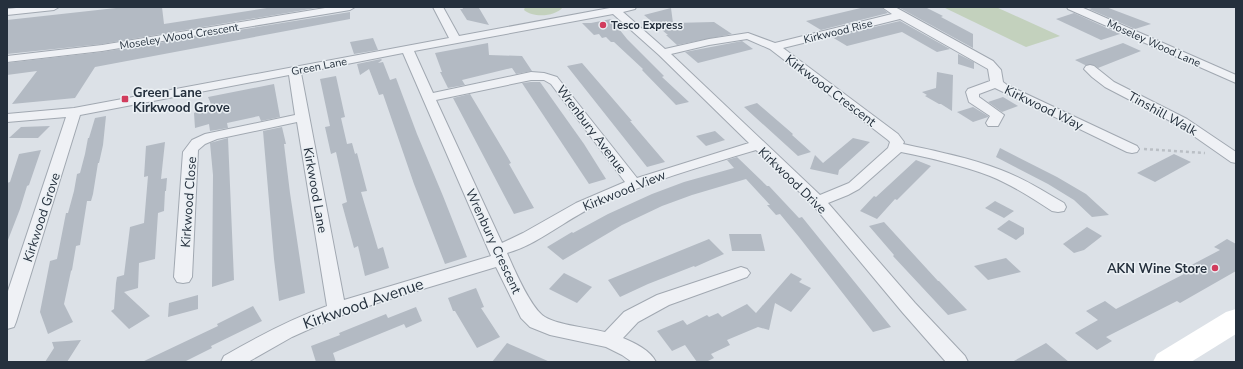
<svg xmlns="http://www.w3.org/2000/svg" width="1243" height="369" viewBox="0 0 1243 369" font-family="'Nunito Sans',sans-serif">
<rect width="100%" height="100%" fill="#dce1e7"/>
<g fill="#c3d1bd">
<path d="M525,7h38c-8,10 -30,11 -39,3z"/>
<polygon points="943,7 996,7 1060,36 1026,47"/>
</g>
<g fill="#b3bac3">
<polygon points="125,7 162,7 164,24 273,7 322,7 102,44 7,54 7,20"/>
<polygon points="462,7 479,8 489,25 467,20 460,9 463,9"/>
<polygon points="865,7 881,7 888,13 821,30 806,21"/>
<polygon points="898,7 925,7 943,16 941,17 973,34 973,48"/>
<polygon points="1095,7 1106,7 1151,24 1135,29 1089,9"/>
<polygon points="671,8 673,23 714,22 732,34 677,45 666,35 668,35 644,15"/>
<polygon points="350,12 350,19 95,67 75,98 12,104 37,71 7,75 7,63 102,52"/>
<polygon points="1074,13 1120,34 1101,40 1056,19"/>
<polygon points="611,19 621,29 619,29 627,39 664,76 662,77 689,102 676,105 642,70 643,69 614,42 611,42 606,37 602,38 599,34 594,35 582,23 591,23"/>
<polygon points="900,21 950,49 937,52 902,32 847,46 832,37"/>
<polygon points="373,38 378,50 354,54 350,42"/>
<polygon points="742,41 753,49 698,63 685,52"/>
<polygon points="488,43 489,55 522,56 532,71 516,74 512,68 507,69 462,80 465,85 448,88 440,72 442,72 435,53"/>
<polygon points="1123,43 1141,51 1098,68 1094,65 1085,65 1075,60"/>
<polygon points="958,54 974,62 974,69 958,64"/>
<polygon points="381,59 382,60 378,63 383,62 390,80 396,78 417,134 443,196 467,257 445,264 414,184 383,94 379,95 369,69 360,75 357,64"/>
<polygon points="582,63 632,121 630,121 665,162 647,167 567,66"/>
<polygon points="937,72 953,75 952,111 941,104 939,104 925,96 927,95 922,92 936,88"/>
<polygon points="336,76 345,117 341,118 347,144 352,143 355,154 357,153 367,191 361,192 378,249 383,247 389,268 365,276 358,246 354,248 342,204 347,202 336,152 331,154 325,127 330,126 320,79"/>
<polygon points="531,82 540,82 584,144 606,179 589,184 522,83"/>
<polygon points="274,84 280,117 261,121 259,116 227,123 228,128 210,131 209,124 195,128 194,113 211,104 208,97"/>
<polygon points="470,94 507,156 511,163 509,164 534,208 514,214 453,98"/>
<polygon points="1003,97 1018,106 1002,112 988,102"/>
<polygon points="757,103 793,134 792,135 811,152 798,156 744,107"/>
<polygon points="973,107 988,116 988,117 973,122 957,112"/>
<polygon points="106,116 103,145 99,163 98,163 93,194 91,201 87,201 80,245 76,246 72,270 71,271 64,304 73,322 48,334 40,312 50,261 57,259 66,213 68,213 74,191 77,174 80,173 85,154 88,138 89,138 95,118"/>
<polygon points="50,126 38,138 9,138 21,127"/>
<polygon points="282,127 286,144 284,144 290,193 305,293 279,301 274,259 263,131"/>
<polygon points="715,131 725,140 706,146 696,136"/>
<polygon points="228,138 234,280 212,287 213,175 210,143"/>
<polygon points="853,138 870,142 839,170 838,175 810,169 815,155 823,163"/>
<polygon points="165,142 161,179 167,178 166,191 165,191 164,211 158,213 155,259 139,263 138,288 124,292 150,316 129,329 111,311 114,309 116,283 117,277 124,275 130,227 144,223 148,176 144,177 146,146"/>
<polygon points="1000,148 1057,177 1086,194 1109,215 1092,217 1074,200 1048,184 996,157"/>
<polygon points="41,150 29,185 27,186 20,209 8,240 7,239 7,183 10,182 19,154"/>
<polygon points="1174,154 1191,162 1155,182 1137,173"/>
<polygon points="737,157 767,186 769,186 799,218 802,217 891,327 873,332 799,237 780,214 776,215 767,205 770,205 746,179 692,195 662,206 622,225 563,260 547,247 572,232 573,233 608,214 652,194 684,182 734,168 727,160"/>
<polygon points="916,160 931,166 897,200 895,199 877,219 860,211 874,196 876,197"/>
<polygon points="995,201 1014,211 1004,218 985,208"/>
<polygon points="1009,220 1024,228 1024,234 1016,240 997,229"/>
<polygon points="884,222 938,281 939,281 967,310 948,315 893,256 894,255 869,226"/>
<polygon points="1087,227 1102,236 1084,250 1074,253 1063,244"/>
<polygon points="729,234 761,234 765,251 732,251"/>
<polygon points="709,239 724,254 695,267 694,266 648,284 620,297 608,280"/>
<polygon points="1227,239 1236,244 1236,271 1180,303 1177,301 1106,337 1112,341 1097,350 1075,333 1098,320 1086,311 1105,301 1116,309 1184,274 1180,271 1220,250 1214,247"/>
<polygon points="1006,258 1021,272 988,280 974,266"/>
<polygon points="564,273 592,287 577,303 549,289"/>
<polygon points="791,273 802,279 799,282 811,288 791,312 775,303 769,330 758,327 727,340 730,345 711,354 714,358 706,362 697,362 685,345 672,351 657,331 683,320 687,325 707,315 709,317 718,313 722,317 747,304 756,313"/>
<polygon points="476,288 484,307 481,308 500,337 477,348 455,311 453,311 448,298"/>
<polygon points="198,295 198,309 168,317 169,303"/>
<polygon points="253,306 262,321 211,346 212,348 184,362 142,362 218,326 217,324"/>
<polygon points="416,307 422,321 406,328 404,324 333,353 336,362 316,362 311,346 340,335 339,333 386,314 388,318"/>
<polygon points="81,340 67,362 45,362 54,348 52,342"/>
<polygon points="507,343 523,350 550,362 492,362"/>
<polygon points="1046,343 1069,362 1012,362"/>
</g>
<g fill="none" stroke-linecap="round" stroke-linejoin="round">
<defs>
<g id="street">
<polygon points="25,7 59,7 54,10 7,15 7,9"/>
<polygon points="331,7 355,7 350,10 102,51 7,62 7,56 102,45"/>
<path d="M433,7h10l16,29 156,-29h21l-1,2 -12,3 42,37 44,-10 39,-6 27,10 117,-29 -10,-7h13l98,54 8,9 2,12 4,3 130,61 2,3 -2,3 -5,1 -5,-1 -132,-64 -16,6v3l25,18 -6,11h-10l-2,-3 4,-7 -21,-14 -3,-10 2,-3 22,-8 -2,-12 -88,-50 -117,29 115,86 6,8 -1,2c33,7 67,14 98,26 22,8 42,21 63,33l2,4 -2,4 -6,1 -6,-1c-20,-13 -40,-26 -62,-35 -29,-11 -59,-18 -89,-24l-42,37 -11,6 -20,8 87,100 50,53 3,6h-22l-43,-49 -90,-108 -57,-55c-54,16 -109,32 -161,56 -30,14 -56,38 -88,47 7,16 24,56 38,64 13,8 44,11 60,15l19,-20 33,-17 84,-28 6,2 3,4 -3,4 -78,28 -31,17 -15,16c12,5 27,12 33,24h-24l-10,-7 -16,-8 -56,-12 -20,-8 -9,-9 -25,-51 -113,34 -49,17 -42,19 -44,25h-27l3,-6c33,-19 67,-37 103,-50l-30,-184 -80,17 -12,5 -7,6 -6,127 -3,5 -6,1 -6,-1 -3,-5 9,-125 9,-12 13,-6 90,-19 -6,-40 -209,40 -64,207 -2,5 -7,2v-35l59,-177 -59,5v-8l67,-6 375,-70zM613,14l46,41 90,88 -112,35 -80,-101 -13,-4 -13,-1 -98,21 -19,-42zM747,39l23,10 118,91 2,2 -2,6 -39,35 -29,12 -149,-141 38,-9zM403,53l88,203 -147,44 -43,-227zM531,80h13l7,4 74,98 -49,21 -53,30 -21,10 -66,-143z"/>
<polygon points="1067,7 1081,7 1236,75 1236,83 1068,9"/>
<polygon points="1090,65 1094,66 1114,82 1187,119 1236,152 1236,163 1231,162 1178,125 1105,87 1092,77 1084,69 1086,66"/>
</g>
</defs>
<use href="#street" stroke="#a1a8b1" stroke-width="2"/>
<polyline stroke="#babfc5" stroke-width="2.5" stroke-dasharray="3 3" stroke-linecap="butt" points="1144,149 1205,153"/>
<use href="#street" fill="#eff1f5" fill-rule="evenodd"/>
<polygon fill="#fff" fill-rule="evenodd" points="1236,309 1236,334 1191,362 1153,362 1157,354 1226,312"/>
</g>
<g fill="#d13c5d" stroke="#ebf0f4" stroke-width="1.5">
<circle cx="603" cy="25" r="4"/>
<rect x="121" y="95" width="8" height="8" rx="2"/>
<circle cx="1215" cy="268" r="4"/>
</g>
<g text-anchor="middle" stroke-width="3" stroke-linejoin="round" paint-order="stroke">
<g font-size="11" font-weight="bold" fill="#25303d" stroke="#ebf0f4" text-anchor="start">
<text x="611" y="29">Tesco Express</text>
</g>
<g font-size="11" fill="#25303d" stroke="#ebf0f4">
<text transform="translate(838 31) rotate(-14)" y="4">Kirkwood Rise</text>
<text transform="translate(179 36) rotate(-9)" y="4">Moseley Wood Crescent</text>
<text transform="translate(1154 43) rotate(24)" y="4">Moseley Wood Lane</text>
<text transform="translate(319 66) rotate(-11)" y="4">Green Lane</text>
</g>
<g font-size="13" fill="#25303d" stroke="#ebf0f4">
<text transform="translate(831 90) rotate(37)" y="5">Kirkwood Crescent</text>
<text transform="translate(1044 107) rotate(26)" y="5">Kirkwood Way</text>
<text transform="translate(1163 113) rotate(29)" y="5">Tinshill Walk</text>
<text transform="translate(592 129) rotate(53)" y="5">Wrenbury Avenue</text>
<text transform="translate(793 180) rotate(44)" y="5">Kirkwood Drive</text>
<text transform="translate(316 190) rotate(80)" y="5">Kirkwood Lane</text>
<text transform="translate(624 190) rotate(-22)" y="5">Kirkwood View</text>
<text transform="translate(188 202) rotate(-86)" y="5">Kirkwood Close</text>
<text transform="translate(41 217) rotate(-72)" y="5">Kirkwood Grove</text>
<text transform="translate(494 241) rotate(65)" y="5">Wrenbury Crescent</text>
</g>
<g font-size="13" font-weight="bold" fill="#25303d" stroke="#ebf0f4" text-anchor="start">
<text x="133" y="97">Green Lane<tspan x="133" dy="15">Kirkwood Grove</tspan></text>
<text x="1207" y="273" text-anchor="end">AKN Wine Store</text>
</g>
<g font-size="16" fill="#25303d" stroke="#ebf0f4">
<text transform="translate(363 303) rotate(-19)" y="6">Kirkwood Avenue</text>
</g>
</g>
<rect width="1243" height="369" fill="none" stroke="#25303d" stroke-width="16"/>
</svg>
